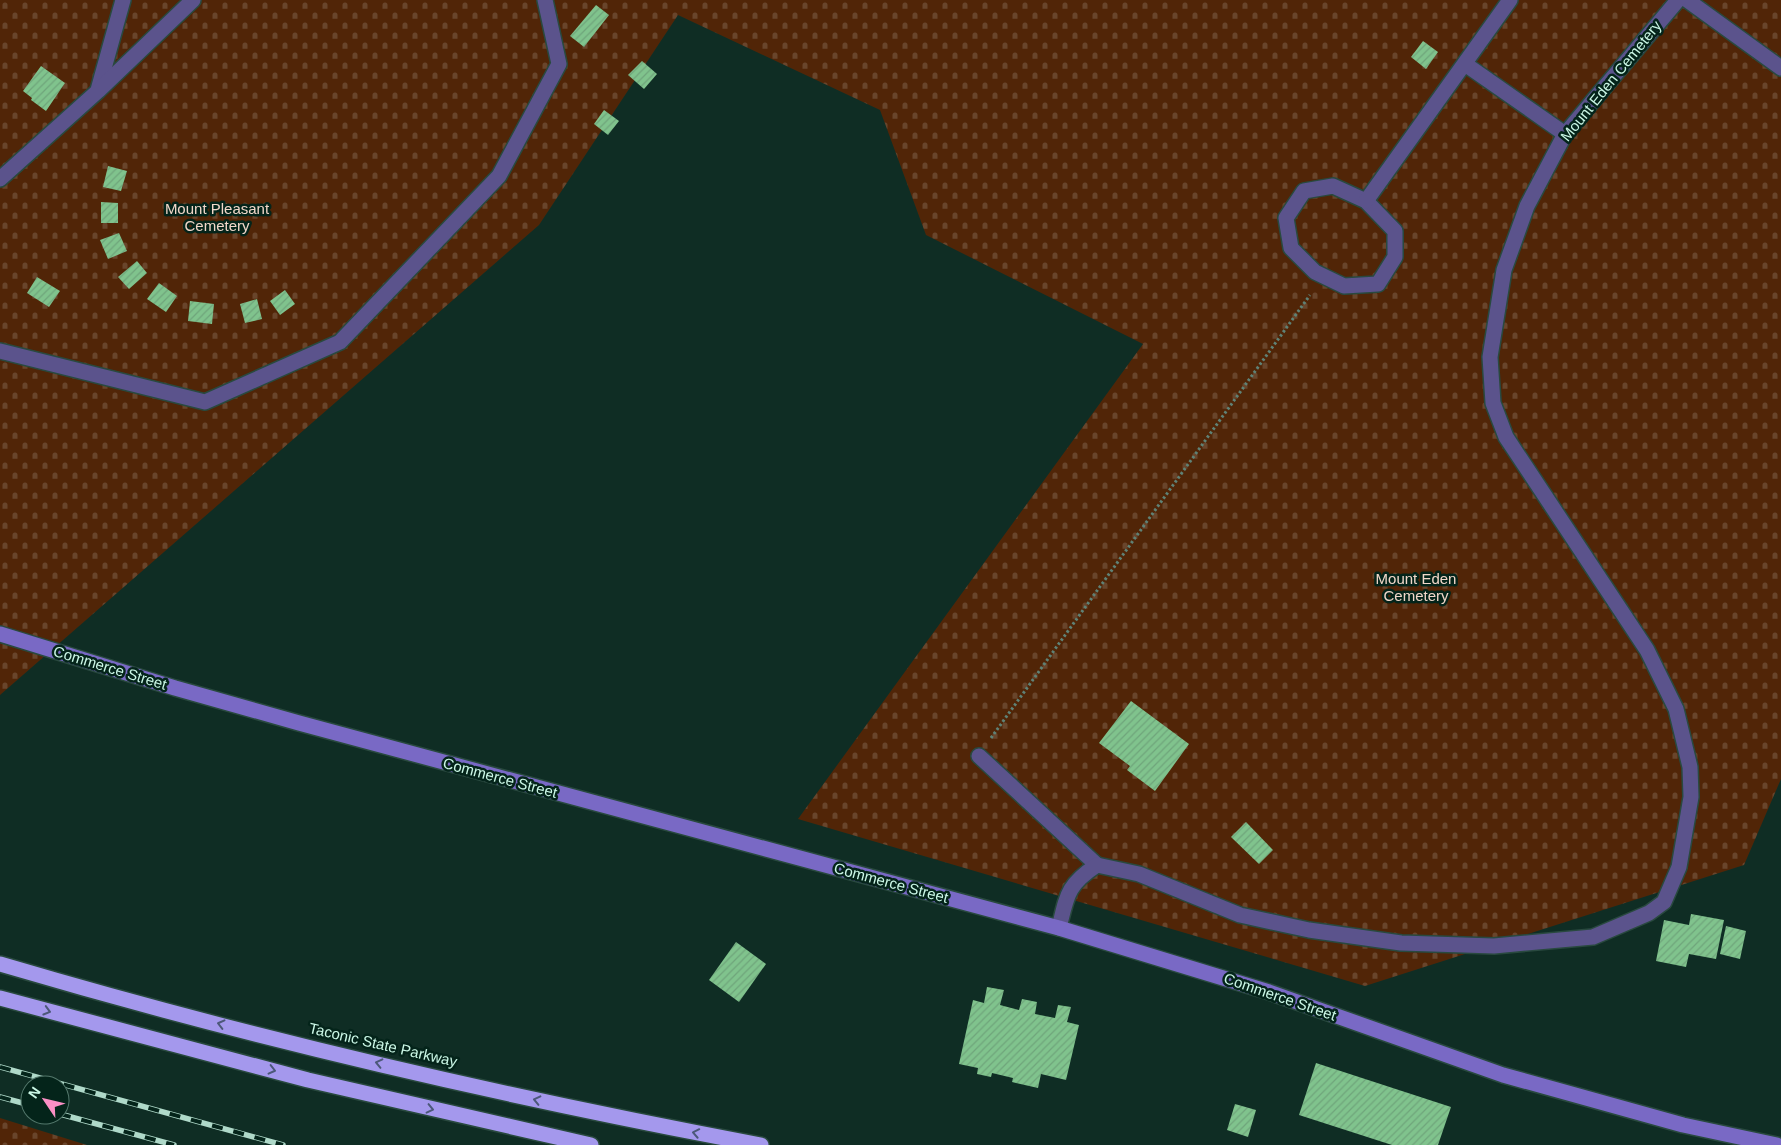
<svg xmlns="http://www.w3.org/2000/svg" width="1781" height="1145" viewBox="0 0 1781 1145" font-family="Arial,sans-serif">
<defs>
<pattern id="cemetery-stones" width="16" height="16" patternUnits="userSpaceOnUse" patternTransform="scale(1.25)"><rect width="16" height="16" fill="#512507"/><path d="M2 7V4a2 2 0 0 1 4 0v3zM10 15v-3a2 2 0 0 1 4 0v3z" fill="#69452b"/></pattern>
<pattern id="building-hatch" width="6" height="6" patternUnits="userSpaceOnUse" patternTransform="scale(1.25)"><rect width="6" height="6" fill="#80c38d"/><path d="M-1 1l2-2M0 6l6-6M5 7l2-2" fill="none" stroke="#6fa57b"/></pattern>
</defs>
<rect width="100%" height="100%" fill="#0f2d24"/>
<g fill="url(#cemetery-stones)">
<polygon points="0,0 1781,0 1781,779 1744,865 1365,986 798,819 1143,344 926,235 880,110 678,15 539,225 0,695"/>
<polygon points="0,1118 87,1145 0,1145"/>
</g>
<g fill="url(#building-hatch)">
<polygon points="596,5 609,15 584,47 570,36"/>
<polygon points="1423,41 1438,52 1426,69 1411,57"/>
<polygon points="642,61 657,74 644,89 628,75"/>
<polygon points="41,66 65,83 46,111 31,100 32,98 23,91"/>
<polygon points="604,110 619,121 608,135 594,124"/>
<polygon points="108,166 127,171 121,191 103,187"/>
<polygon points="101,202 118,203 118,223 101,223"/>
<polygon points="119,233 127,251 108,259 100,240"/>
<polygon points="137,261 147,273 129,289 118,277"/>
<polygon points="37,277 60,291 49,307 27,293"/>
<polygon points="159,283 177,296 166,312 147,299"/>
<polygon points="285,290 295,304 280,315 270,301"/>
<polygon points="257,299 262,319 245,323 240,304"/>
<polygon points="190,301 214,304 212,324 188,321"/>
<polygon points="1131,701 1189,744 1155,791 1127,770 1130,766 1099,743"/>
<polygon points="1246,822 1273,850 1259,864 1231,837"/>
<polygon points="1691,914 1724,920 1716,959 1689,954 1686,967 1656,961 1664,920 1689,925"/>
<polygon points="1726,926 1746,931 1740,959 1720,954"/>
<polygon points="736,942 766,964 739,1002 709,980"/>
<polygon points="987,987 1004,990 1000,1005 1019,1010 1022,999 1037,1002 1035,1014 1055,1018 1058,1005 1071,1007 1067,1022 1079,1025 1066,1080 1041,1074 1038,1088 1012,1082 1013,1078 992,1073 991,1077 977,1074 978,1068 959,1064 973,1000 984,1003"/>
<polygon points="1316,1063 1451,1107 1438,1145 1392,1145 1299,1115"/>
<polygon points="1235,1104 1256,1110 1248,1137 1227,1130"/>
</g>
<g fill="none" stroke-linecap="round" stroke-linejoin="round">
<defs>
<g id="lane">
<polyline points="1687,0 1781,68"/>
<polyline points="1465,64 1565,134"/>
<polyline points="98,90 123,0"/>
<polyline points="0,179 98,91 193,0"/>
<polygon points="1333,186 1366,201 1395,231 1395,257 1378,284 1344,286 1315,272 1291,248 1286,218 1304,191"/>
<polyline points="1366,201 1510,0"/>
<polyline points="0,351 205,402 340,342 499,176 559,64 545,0"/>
<polyline points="979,756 1097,865"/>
<path d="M1059,928c8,-33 8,-43 38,-63l42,9 101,41 69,15 92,13 93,3 99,-9 56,-24 15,-11 15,-35 12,-70 -1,-30 -14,-58 -29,-59 -141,-213 -13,-34 -3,-46 14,-87 23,-64 38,-72 113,-134"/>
</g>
<polyline id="secondary" points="0,634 175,688 299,723 1059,928 1269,992 1503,1075 1683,1125 1777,1145"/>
<g id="highway">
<path d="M0,964c250,74 505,133 761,181"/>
<polyline points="0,998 308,1080 591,1145"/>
</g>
</defs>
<use href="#lane" stroke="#29493f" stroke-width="18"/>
<use href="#secondary" stroke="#29493f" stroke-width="18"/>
<use href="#highway" stroke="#29493f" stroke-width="18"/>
<polyline stroke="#5f8276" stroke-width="3" stroke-dasharray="2.5 2.5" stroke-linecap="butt" points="991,738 1310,295"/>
<use href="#lane" stroke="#5b538c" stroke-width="15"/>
<use href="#secondary" stroke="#7969c5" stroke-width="15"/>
<use href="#highway" stroke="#a498ed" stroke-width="15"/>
<defs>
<g id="rail">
<polyline points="0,1067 283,1145"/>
<polyline points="0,1097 30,1105"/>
<polyline points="60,1114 174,1145"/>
</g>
</defs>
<use href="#rail" stroke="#afd9c9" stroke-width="5.5"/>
<use href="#rail" stroke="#04241a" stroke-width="4" stroke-dasharray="11" stroke-linecap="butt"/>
</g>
<defs><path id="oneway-chevron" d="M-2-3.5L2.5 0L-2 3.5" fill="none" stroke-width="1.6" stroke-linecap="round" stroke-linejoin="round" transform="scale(1.25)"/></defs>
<g stroke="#4c5879">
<use href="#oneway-chevron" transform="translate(47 1011) rotate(16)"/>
<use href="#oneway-chevron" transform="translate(221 1024) rotate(-166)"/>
<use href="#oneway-chevron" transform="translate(379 1063) rotate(-167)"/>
<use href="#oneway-chevron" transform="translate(272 1070) rotate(14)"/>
<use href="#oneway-chevron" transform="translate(537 1100) rotate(-167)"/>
<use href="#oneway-chevron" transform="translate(430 1109) rotate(13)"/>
<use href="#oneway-chevron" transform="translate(696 1133) rotate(-169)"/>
</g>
<g text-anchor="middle" stroke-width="5" stroke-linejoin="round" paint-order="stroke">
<g font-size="15" fill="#cbf7e6" stroke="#04241a">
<text transform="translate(1611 81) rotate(-51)" y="5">Mount Eden Cemetery</text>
<text transform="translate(110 668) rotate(17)" y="5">Commerce Street</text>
<text transform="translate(500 778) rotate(15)" y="5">Commerce Street</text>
<text transform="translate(891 883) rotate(15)" y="5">Commerce Street</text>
<text transform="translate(1280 997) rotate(19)" y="5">Commerce Street</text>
<text transform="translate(383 1045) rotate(13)" y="5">Taconic State Parkway</text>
</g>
<g font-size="15" fill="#f1d7c9" stroke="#04241a">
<text x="217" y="214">Mount Pleasant<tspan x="217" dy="17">Cemetery</tspan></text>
<text x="1416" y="584">Mount Eden<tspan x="1416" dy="17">Cemetery</tspan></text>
</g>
</g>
<g transform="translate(45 1100) rotate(305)"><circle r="24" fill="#04241a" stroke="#54786c"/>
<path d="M0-4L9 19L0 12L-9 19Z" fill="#fb8fc5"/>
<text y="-8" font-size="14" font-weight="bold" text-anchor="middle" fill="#cbf7e6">N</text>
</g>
</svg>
